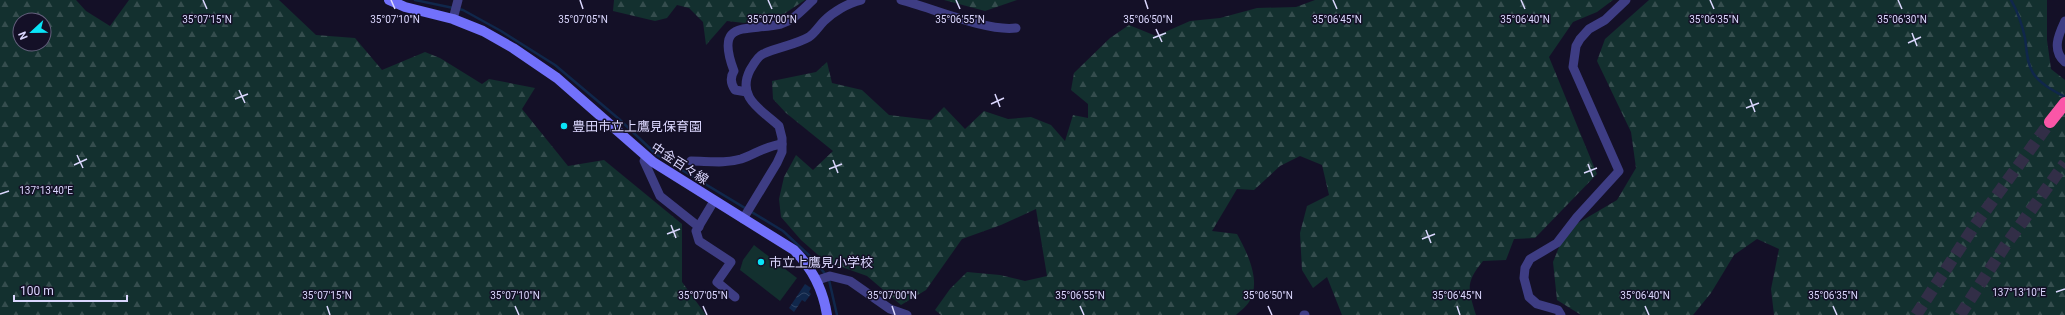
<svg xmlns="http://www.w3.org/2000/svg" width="2065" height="315" viewBox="0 0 2065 315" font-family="Roboto,'Noto Sans JP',sans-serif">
<defs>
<pattern id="forest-firs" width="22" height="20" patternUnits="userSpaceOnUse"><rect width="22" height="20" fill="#13302f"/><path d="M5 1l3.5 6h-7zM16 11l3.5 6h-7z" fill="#354d4e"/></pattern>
<pattern id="water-waves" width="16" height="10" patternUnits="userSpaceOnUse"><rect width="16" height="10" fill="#10274b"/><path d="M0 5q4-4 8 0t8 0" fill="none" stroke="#324666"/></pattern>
</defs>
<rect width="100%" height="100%" fill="#141027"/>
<g fill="url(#forest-firs)" fill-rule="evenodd">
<path d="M0,0h76l10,11 24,15 19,-26h150l37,35 39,3 27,32 43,-18 15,6 42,26 7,-5 46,9 -13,21 46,57 36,-6 78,64v58l24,33h-706zM20,20h24v24h-24z"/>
<polygon points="614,0 805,0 784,14 744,23 727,21 706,45 703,22 689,8 677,5 667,18 655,21 613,11"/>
<polygon points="944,0 1017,0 985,11"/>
<path d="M1315,0h298l-16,12 -24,10 -24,35 48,117 -62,64 -21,1 -8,21 -23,1c-18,22 -15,28 -7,54h-134l-15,-38 -14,11 -11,-18 -2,-37 7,-27 22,-11 -7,-30 -22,-9 -20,10 -26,24 -17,-1 -25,42 25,3c10,18 25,48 12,68 -3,5 -9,9 -13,13h-295l-6,-5 15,-21 17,-17 33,3 25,6 22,-5 -11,-67 -35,16 -39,14 -36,51 -25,15 -34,-29 -42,-15 -24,-21 -20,-23 -2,-18 5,-22 12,-22 17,15 20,-19 -47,-38 -13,-14 -1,-18 44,-9 11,-10 5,21 30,7 27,25 42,5 13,-13 21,22 19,-18 24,8 23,-2 20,8 14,16 8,-26 15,3v-14l-17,-14 3,-17 36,-35 19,-13 27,11 34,-15 30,-3 37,-10 39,-1z"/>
<polygon points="1649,0 2047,0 2047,40 2051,69 2065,80 2065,315 1774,315 1771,289 1779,249 1757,239 1734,255 1711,293 1693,315 1581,315 1557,300 1553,262 1566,230 1617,200 1636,168 1631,132 1597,61 1605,39"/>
</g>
<polygon fill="#13302f" points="754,245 797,278 780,301 740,270 743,260"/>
<polygon fill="url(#water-waves)" points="805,284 811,288 809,292 811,294 805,302 802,300 794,312 789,308"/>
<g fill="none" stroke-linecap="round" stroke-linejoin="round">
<g stroke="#10274b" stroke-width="2.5">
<polyline points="415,0 463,10 501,31 555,65 619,119 657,155 783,231 813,259 826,275"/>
<path d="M2011,0c7,12 11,24 14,38 2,12 1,23 8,35 7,11 21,18 32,24"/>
<polyline points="829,280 837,315"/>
</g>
<g stroke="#322e47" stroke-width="12" stroke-dasharray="12 6" stroke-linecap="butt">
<polyline points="1916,315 1975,225 2050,122"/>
<polyline points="1960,315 2005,246 2065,163"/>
</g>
<g stroke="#3e3d84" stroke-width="9">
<path d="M901,0c31,8 86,32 115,28"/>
<polyline points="453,19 458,0"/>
<path d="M2065,21c-6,13 -14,29 0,41"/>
<path d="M747,92l-12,-2c-4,-6 -5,-13 -1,-19 -20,-53 13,-39 47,-47 13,-4 22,-15 32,-24"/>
<polyline points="646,157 644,161 660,196 699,227"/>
<path d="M691,161c16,0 34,3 50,-2 14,-5 25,-13 41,-15"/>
<polyline points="714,201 696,231 699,241 731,262 717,282 735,297"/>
<path d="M743,219l34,-56 5,-11v-14l-3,-12c-17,-16 -43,-28 -29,-56 3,-5 8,-14 13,-16 15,-7 32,-9 46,-17 6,-4 10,-11 15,-16 9,-9 24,-18 37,-21"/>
<polyline points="818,280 830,276 850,281 890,309 907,315"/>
<polyline points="1304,315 1305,315"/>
<polyline points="1561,315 1558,310 1537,304 1529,297 1524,278 1525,268 1530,259 1557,243 1577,217 1619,171 1573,67 1576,46 1580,39 1589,29 1605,20 1626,0"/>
</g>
<path stroke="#7271fb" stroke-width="10" d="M389,0l16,7 48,12 30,12 30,17 44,30 96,84 141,88c19,19 29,39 33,65"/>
<polyline stroke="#fa56a7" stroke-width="12" points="2050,122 2065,103"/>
</g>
<path fill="none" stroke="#dbd7fe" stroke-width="1.5" d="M203,0l4,9M391,0l4,9M580,0l3,9M768,0l4,9M956,0l4,9M1145,0l3,9M1333,0l4,9M1521,0l4,9M1710,0l4,9M1898,0l4,9M1156,29l6,13M1912,33l5,13M1153,38l13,-5M1908,43l13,-6M239,90l6,13M995,94l5,13M235,99l13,-5M1750,99l5,13M991,104l13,-6M1746,108l13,-5M77,155l6,13M833,160l5,13M1588,164l5,13M74,165l13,-6M829,169l13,-5M1584,173l13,-5M0,194l9,-3M671,225l5,13M1426,230l5,13M667,234l13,-5M1422,239l13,-5M2056,292l9,-3M327,306l3,9M515,306l4,9M703,306l4,9M892,306l3,9M1080,306l4,9M1268,306l4,9M1457,306l3,9M1645,306l4,9M1833,306l4,9"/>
<g fill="#09e4f8" stroke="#141027" stroke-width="1.5">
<circle cx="564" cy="126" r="4"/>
<circle cx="761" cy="262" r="4"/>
</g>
<g text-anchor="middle" stroke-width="3" stroke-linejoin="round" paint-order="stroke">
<g font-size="13" fill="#dbd7fe" stroke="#141027" text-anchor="start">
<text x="572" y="131">豊田市立上鷹見保育園</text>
<text x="769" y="267">市立上鷹見小学校</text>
</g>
<g font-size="13" fill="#dbd7fe" stroke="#141027">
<text transform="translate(680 163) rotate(33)" y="5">中金百々線</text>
</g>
</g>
<g font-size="10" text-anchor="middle" fill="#dbd7fe" stroke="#141027" stroke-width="3" stroke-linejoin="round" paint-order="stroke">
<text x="1525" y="23">35°06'40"N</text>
<text x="207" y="23">35°07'15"N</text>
<text x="395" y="23">35°07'10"N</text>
<text x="583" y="23">35°07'05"N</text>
<text x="772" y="23">35°07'00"N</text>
<text x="960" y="23">35°06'55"N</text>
<text x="1148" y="23">35°06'50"N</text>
<text x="1337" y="23">35°06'45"N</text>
<text x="1714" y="23">35°06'35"N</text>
<text x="1902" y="23">35°06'30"N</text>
<text x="46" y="194">137°13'40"E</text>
<text x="2019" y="296">137°13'10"E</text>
<text x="327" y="299">35°07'15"N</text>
<text x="515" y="299">35°07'10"N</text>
<text x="703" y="299">35°07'05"N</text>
<text x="892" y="299">35°07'00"N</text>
<text x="1080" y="299">35°06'55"N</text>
<text x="1268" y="299">35°06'50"N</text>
<text x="1457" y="299">35°06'45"N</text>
<text x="1645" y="299">35°06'40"N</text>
<text x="1833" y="299">35°06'35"N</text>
</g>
<g transform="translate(32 32) rotate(248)"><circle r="19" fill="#141027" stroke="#64607d"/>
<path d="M0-3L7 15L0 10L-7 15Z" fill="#09e4f8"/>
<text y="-6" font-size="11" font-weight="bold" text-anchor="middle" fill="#dbd7fe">N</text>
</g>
<path d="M14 295v6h113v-6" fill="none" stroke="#dbd7fe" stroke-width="2"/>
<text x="20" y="295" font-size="12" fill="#dbd7fe" stroke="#141027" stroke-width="3" paint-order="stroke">100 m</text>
</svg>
